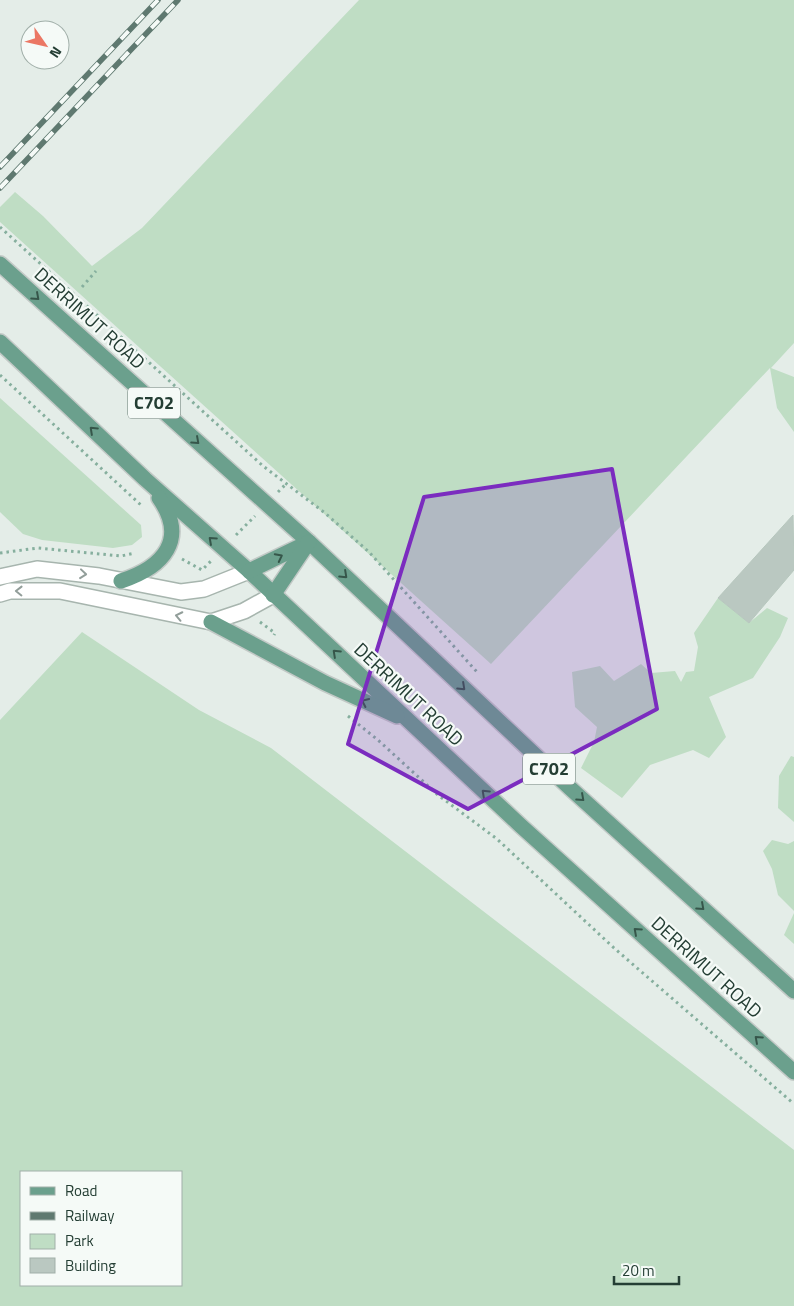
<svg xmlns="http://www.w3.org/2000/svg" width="794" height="1306" viewBox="0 0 794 1306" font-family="'Titillium Web',sans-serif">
<rect width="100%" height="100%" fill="#e4ede8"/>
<g fill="#bfddc4" fill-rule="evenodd">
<polygon points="359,0 794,0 794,343 771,368 794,377 794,432 777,408 770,368 491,664 0,222 0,207 15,192 43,216 92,266 142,228"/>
<polygon points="0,398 141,525 142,537 132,545 113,548 42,540 23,534 0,512"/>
<polygon points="718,598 749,623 767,608 788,618 780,637 753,678 709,697 726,737 709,758 693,750 650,765 622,798 581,768 594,742 597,727 575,707 572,672 600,666 614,681 641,664 651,673 675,671 681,682 686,672 694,671 698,647 694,633"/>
<path d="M82,632l117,78 72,38 523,402v156h-794v-586zM21,1172h160v113h-160z"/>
<polygon points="791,756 794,757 794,822 778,808 779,776"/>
<polygon points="772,840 788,844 794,841 794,911 778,895 772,869 763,851"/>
<polygon points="794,913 794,944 784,935"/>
</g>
<polygon fill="#bac8c1" stroke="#b7c7be" points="793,515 794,570 749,623 718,598"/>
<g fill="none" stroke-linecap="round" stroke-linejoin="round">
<defs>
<g id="minor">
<polyline points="0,577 37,569 99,576 181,592 204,589 249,571"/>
<polyline points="0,594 10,591 60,591 211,622 244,611 273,595"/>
</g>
<g id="major">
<polyline points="0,264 309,542 570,788 794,991"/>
<polyline points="0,342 145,479 249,571 521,826 794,1072"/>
<polyline points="249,571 309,542"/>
<path d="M121,581c43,-14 67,-42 38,-83"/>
<polyline points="273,595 308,543"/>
<polyline points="211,622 325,683 397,716"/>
</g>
</defs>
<use href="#minor" stroke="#a7b5ae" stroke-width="18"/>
<use href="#major" stroke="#c2c9c6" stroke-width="18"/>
<g stroke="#86af9e" stroke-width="3" stroke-dasharray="2.5 4" stroke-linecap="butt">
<polyline points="0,227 263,466 325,513 369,552 477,672"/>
<polyline points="82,287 96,271"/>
<polyline points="0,375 142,506"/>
<polyline points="278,492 286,484"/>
<polyline points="236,535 255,516"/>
<polyline points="0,553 38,548 121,556 135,553"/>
<polyline points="182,559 202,570 211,561"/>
<polyline points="260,622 275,633 274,635"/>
<polyline points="348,716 378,740 438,795 497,839 614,948 794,1104"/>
</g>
<use href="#minor" stroke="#fff" stroke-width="15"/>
<use href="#major" stroke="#6ba08d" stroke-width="15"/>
<defs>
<g id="rail">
<polyline points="0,167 158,0"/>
<polyline points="0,188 178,0"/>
</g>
</defs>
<use href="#rail" stroke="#5f7970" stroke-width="5.5"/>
<use href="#rail" stroke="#f5faf7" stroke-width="4" stroke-dasharray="11" stroke-linecap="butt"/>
</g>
<defs><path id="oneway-chevron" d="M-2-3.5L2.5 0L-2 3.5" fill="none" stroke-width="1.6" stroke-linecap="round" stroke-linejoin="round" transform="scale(1.25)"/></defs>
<g stroke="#36564a">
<use href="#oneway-chevron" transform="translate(36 297) rotate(42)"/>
<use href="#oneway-chevron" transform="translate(93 430) rotate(-137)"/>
<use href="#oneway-chevron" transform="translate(196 441) rotate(42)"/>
<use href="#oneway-chevron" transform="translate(212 540) rotate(-138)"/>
<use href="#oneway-chevron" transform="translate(279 557) rotate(-27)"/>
<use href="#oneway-chevron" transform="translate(344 575) rotate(43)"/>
<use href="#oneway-chevron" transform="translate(336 653) rotate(-137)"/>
<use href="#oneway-chevron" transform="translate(462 687) rotate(43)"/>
<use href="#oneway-chevron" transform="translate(365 702) rotate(-155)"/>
<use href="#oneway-chevron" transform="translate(485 793) rotate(-137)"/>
<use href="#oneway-chevron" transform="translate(581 798) rotate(42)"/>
<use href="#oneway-chevron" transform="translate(701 907) rotate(42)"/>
<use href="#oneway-chevron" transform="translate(637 931) rotate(-138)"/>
<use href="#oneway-chevron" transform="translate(758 1039) rotate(-138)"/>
</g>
<g stroke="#929e9a">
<use href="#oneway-chevron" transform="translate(83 574) rotate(6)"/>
<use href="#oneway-chevron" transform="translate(19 591) rotate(-179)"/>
<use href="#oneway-chevron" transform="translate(179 616) rotate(-168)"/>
</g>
<path fill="#7b2cbf" fill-opacity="0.2" stroke="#7b2cbf" stroke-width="4" stroke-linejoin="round" d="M612,469l45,240 -189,100 -120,-65 76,-247z"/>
<g text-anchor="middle" stroke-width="4.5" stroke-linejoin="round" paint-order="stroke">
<g fill="#f5faf7" stroke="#63766e" stroke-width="1">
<rect x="128" y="387.5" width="52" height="31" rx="4"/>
<rect x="523" y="753.5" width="52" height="31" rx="4"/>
</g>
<g font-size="18" font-weight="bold" fill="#243e34">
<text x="154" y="409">C702</text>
<text x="549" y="775">C702</text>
</g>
<g font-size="19" fill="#243e34" stroke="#f5faf7">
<text transform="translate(90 318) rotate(42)" y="7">DERRIMUT ROAD</text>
<text transform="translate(409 694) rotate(43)" y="7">DERRIMUT ROAD</text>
<text transform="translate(707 967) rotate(42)" y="7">DERRIMUT ROAD</text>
</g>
</g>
<rect x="20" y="1171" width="162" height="115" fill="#f5faf7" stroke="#a1afa9"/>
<rect x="30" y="1187" width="25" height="8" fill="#6ba08d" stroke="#a1afa9"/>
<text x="65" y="1196" font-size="15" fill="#243e34">Road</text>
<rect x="30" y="1212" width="25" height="8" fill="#5f7970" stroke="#a1afa9"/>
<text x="65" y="1221" font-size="15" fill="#243e34">Railway</text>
<rect x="30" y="1234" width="25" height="15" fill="#bfddc4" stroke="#a1afa9"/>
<text x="65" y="1246" font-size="15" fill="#243e34">Park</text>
<rect x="30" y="1258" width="25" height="15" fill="#bac8c1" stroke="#a1afa9"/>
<text x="65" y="1271" font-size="15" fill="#243e34">Building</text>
<g transform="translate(45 45) rotate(124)"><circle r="24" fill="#f5faf7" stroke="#a1afa9"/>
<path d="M0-4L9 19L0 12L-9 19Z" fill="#eb7764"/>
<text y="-8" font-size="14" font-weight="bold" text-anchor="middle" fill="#243e34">N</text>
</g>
<path d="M614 1276v8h65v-8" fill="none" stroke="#243e34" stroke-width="2.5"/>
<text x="622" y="1276" font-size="15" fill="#243e34" stroke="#f5faf7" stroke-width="4" paint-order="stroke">20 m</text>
</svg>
